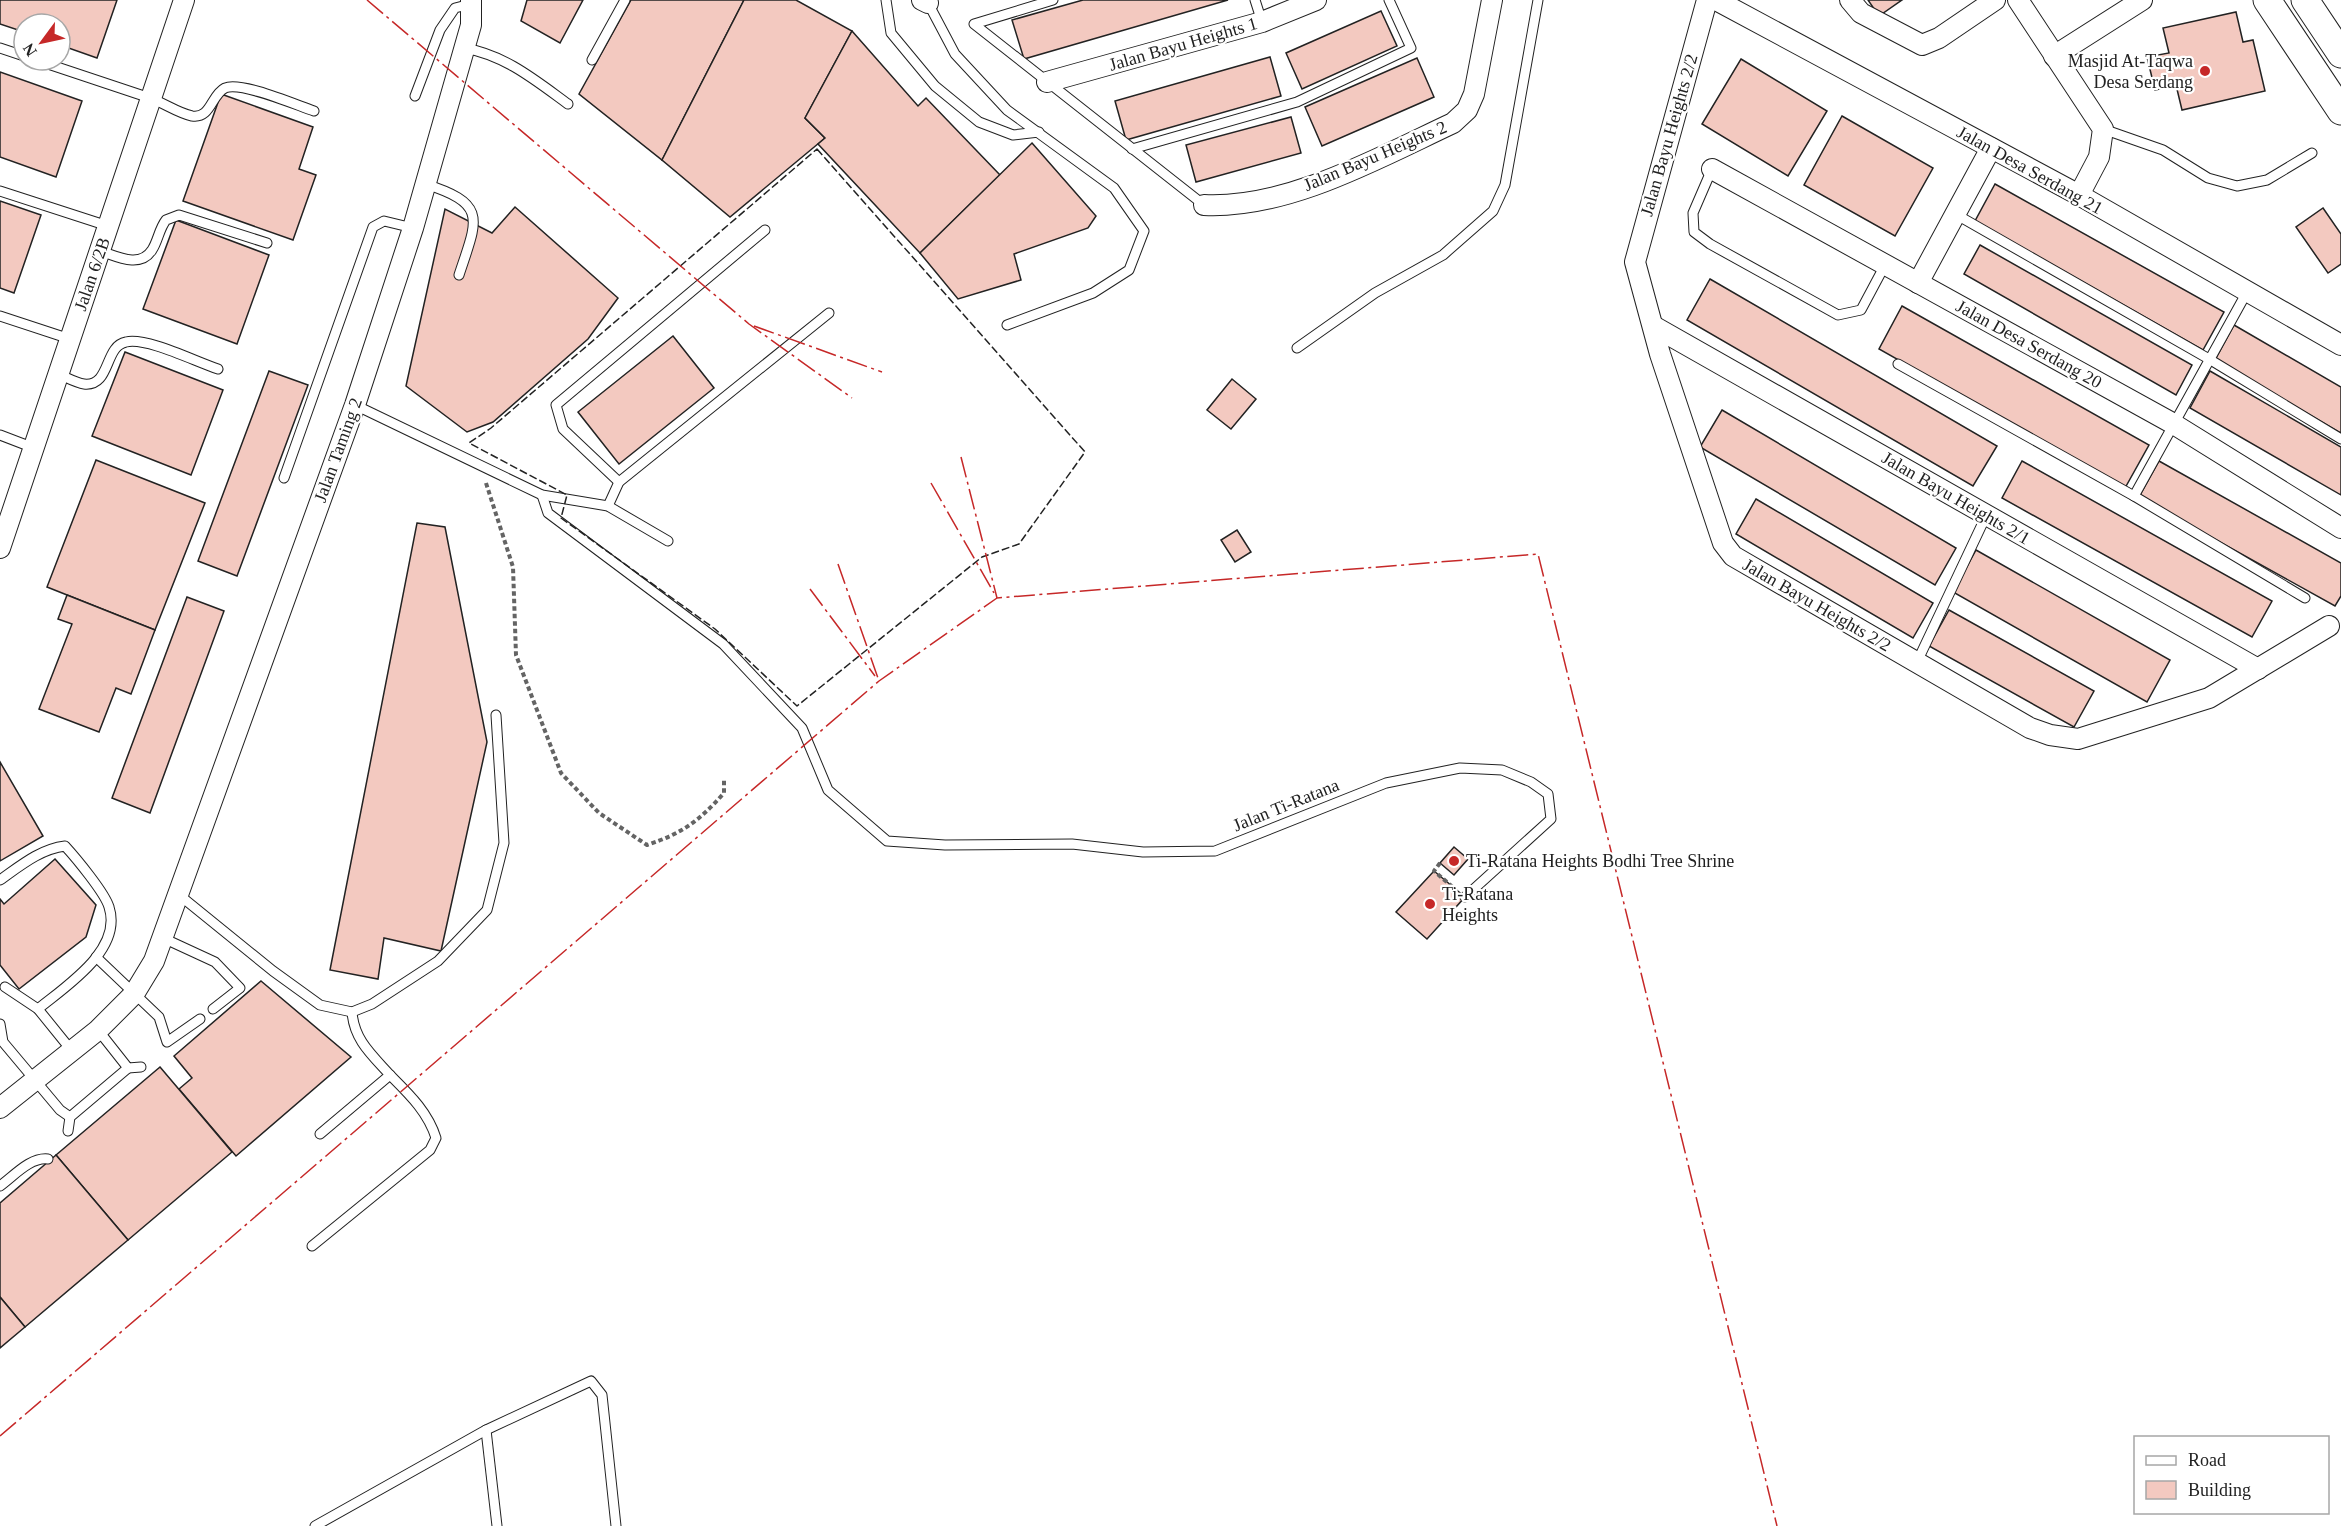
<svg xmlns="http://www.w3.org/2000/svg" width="2341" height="1526" viewBox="0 0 2341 1526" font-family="Georgia,serif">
<rect width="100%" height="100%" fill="#fff"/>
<g fill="#f3c9c0" stroke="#222" stroke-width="1.5">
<polygon points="0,0 117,0 97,58 60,45 60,24 24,24 24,32 0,24"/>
<polygon points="527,0 583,0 560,43 521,21"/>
<polygon points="631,0 744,0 662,160 579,94"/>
<polygon points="744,0 796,0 852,31 805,118 825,138 730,217 662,160"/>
<polygon points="1083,0 1228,0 1024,59 1012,20"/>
<polygon points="1868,0 1902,0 1879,16"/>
<polygon points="1381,11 1397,46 1302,89 1286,53"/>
<polygon points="2236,12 2243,42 2253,40 2265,91 2182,110 2176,85 2155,90 2147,57 2169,53 2163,28"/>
<polygon points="852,31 918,106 926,98 1000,175 920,253 818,144 825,138 805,118"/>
<polygon points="1270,57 1281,96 1126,140 1115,101"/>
<polygon points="1417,58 1434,97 1322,146 1305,107"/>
<polygon points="1741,59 1827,111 1788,176 1702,124"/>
<polygon points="0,72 82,101 56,177 0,157"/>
<polygon points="221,94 313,127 299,169 316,175 293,240 183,201"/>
<polygon points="1842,116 1933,168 1895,236 1804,185"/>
<polygon points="1291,117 1301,153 1196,182 1186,145"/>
<polygon points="1032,143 1096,216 1088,228 1014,254 1021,280 958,299 920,253"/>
<polygon points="1995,184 2224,312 2203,350 1975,221"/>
<polygon points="0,201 41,215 14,293 0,288"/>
<polygon points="515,207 618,298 588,339 493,422 467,432 406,386 445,209 492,233"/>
<polygon points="2323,208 2341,234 2341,264 2328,273 2296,227"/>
<polygon points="176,220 269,255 237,344 143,309"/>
<polygon points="1980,245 2192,365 2176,395 1964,274"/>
<polygon points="1710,279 1997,446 1973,486 1687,320"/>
<polygon points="1902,306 2149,445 2125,488 1879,349"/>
<polygon points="2234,325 2341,387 2341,433 2215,360"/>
<polygon points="673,336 714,388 619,464 578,412"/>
<polygon points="125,352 223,390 191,475 92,436"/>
<polygon points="269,371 308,385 237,576 198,561"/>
<polygon points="2210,371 2341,447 2341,495 2190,408"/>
<polygon points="1232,379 1256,399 1231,429 1207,410"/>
<polygon points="1722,410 1956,548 1935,585 1700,447"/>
<polygon points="96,460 205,503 155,630 47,587"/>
<polygon points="2022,461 2272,601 2252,637 2002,498"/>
<polygon points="2159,461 2341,563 2341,596 2335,606 2139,497"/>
<polygon points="1756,499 1933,603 1913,638 1736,534"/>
<polygon points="417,523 445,527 487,742 441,951 384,938 378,979 330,970"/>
<polygon points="1237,530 1251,552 1235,562 1221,540"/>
<polygon points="1976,550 2170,660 2147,702 1953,592"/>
<polygon points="67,595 155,630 131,694 116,688 99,732 39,709 72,624 58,619"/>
<polygon points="187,597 224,611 150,813 112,798"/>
<polygon points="1949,610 2094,691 2074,727 1929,646"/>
<polygon points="0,762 43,836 0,861"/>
<polygon points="1454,847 1468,859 1454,875 1440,863"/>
<polygon points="55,859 96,905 86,937 19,989 0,965 0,899 4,904"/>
<polygon points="1434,871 1465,897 1427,939 1396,912"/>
<polygon points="261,981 351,1057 236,1156 179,1089 192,1078 174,1056"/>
<polygon points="160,1067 232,1152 128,1240 56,1155"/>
<polygon points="56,1155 128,1240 25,1327 0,1297 0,1203"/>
<polygon points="0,1297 25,1327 0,1348"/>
</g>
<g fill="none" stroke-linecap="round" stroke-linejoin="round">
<defs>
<g id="lane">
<polyline points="886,0 891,33 935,86 979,122 1013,135 1039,132"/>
<polyline points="1053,0 974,24 1204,205"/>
<polyline points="1255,0 1262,22"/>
<polyline points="928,3 955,54 1007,110 1114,188 1144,231 1129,270 1093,293 1007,325"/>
<polyline points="0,48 24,56"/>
<path d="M464,48c41,7 71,32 104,56"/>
<path d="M36,60c38,13 76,25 114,38 14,5 28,15 42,18 19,3 19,-21 33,-28 16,-7 71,17 89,23"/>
<polyline points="592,60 625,0"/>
<polyline points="415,96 440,30 455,8 471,4"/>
<polyline points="2103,129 2163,150 2208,178 2237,186 2267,180 2312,153"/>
<polyline points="1132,149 1297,102 1411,48 1389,0"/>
<polyline points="1712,169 1693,213 1694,232 1710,244 1838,315 1861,310 1885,265"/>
<path d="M425,184c64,20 52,36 34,91"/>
<polyline points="0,191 108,226"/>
<polyline points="1957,215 2209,359 2341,439"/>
<path d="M100,251c16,5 40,18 52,-1 6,-9 7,-21 14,-30l13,-5 88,28"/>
<polyline points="0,316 70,339"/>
<polyline points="1297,348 1375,293 1443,255 1493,211 1505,185 1538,0"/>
<polyline points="1898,364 2134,496 2305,598"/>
<path d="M58,374c8,3 18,9 26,10 27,3 20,-38 42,-42 21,-5 70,20 92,27"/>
<polyline points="355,405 542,495 608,506 668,541"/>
<polyline points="0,435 34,448"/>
<polyline points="284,478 373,227 384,221 413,228"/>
<polyline points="619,482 563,429 556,405 765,230"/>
<polyline points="542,495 548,513 723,644 802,728 828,790 887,841 945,845 1072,844 1143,852 1215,851 1386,783 1460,768 1502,770 1531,782 1548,794 1551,819 1465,897"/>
<polyline points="2134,496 2247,292"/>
<polyline points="608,506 619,482 829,313"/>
<polyline points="1917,662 1986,516"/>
<path d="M0,880c20,-14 40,-31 65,-34 11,12 40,47 44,61 14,43 -43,79 -71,102"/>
<polyline points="178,894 273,971 320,1005 352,1012 372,1004 438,961 487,910 504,843 496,715"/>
<polyline points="163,938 215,962 240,988 213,1009"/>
<polyline points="96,957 159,1017 167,1042 200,1019"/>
<polyline points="5,987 38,1009 72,1051"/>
<polyline points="0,1024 3,1042 60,1110 70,1117"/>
<polyline points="98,1030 128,1068 141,1067"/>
<polyline points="68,1131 70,1117 128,1068"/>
<path d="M320,1134l70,-59c-18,-20 -36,-35 -38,-63"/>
<path d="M0,1186c14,-10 30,-29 48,-27"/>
<path d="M312,1246l118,-96 6,-12c-8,-26 -27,-44 -46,-63"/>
<polyline points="486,1430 497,1526"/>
<polyline points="315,1526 486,1430 591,1381 602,1395 616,1526"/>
</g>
<g id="street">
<polyline points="922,0 928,3"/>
<polyline points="1707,0 1635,262 1660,354 1723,543 1733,556 2030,728 2050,735 2078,739 2209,698 2329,626"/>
<polyline points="1716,0 2079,195 2341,345"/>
<polyline points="1850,0 1861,13 1922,45 1939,38 1995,0"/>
<polyline points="2018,0 2103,129 2099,157 2079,195"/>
<polyline points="2054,56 2142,0"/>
<polyline points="1047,82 1262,22 1316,0"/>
<polyline points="1712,169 2172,423 2341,528"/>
<path d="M1204,205c84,4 174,-47 249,-82l14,-13 7,-16 18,-94"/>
<polyline points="1918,283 1991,148"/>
<polyline points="1655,327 2258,669"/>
<polyline points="0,548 184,0"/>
<polyline points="0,1108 98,1030 134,994 154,961 355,405 413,228 471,25 471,0"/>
</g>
<g id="secondary">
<polyline points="2267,0 2341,111"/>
<polyline points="2305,0 2341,54"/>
</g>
</defs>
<use href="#lane" stroke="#222" stroke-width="11"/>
<use href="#street" stroke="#222" stroke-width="22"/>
<use href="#secondary" stroke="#222" stroke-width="29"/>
<g stroke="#646464" stroke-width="4" stroke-dasharray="4.5 3" stroke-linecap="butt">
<path d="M486,483l27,84 3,88 45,118 38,40 48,32c36,-12 52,-24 77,-52v-14"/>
<polyline points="1440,863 1434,871 1455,889"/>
</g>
<use href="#lane" stroke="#fff" stroke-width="9"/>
<use href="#street" stroke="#fff" stroke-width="20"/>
<use href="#secondary" stroke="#fff" stroke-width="27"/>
<polygon stroke="#222" stroke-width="1.5" stroke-dasharray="8 3" stroke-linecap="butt" points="817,149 1085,452 1019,544 982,557 797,706 715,629 561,518 567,495 469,443 491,428"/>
<g stroke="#c62828" stroke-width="1.5" stroke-dasharray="21 4.5 3 4.5" stroke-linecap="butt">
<polyline points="367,0 749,324 852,398"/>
<polyline points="754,326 882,372"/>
<polyline points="961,457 997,598"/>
<polyline points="931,483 994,593"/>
<polyline points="838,564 879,681"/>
<polyline points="810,589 875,676"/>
<polyline points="0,1436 879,681 997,598 1538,554 1777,1526"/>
</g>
</g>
<g fill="#c62828" stroke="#fff" stroke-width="2">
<circle cx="2205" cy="71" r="6"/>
<circle cx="1454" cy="861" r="6"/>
<circle cx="1430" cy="904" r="6"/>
</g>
<g text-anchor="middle" stroke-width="4.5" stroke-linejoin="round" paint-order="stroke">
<g font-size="18" fill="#222" stroke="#fff">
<text transform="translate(1183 44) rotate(-16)" y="6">Jalan Bayu Heights 1</text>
<text transform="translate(1669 135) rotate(-74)" y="6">Jalan Bayu Heights 2/2</text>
<text transform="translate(1375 156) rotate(-23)" y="6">Jalan Bayu Heights 2</text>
<text transform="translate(2030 170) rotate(29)" y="6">Jalan Desa Serdang 21</text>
<text transform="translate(92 274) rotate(-71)" y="6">Jalan 6/2B</text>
<text transform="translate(2029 344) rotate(29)" y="6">Jalan Desa Serdang 20</text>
<text transform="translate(338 450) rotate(-70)" y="6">Jalan Taming 2</text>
<text transform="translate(1956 498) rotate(30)" y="6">Jalan Bayu Heights 2/1</text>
<text transform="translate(1817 605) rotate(30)" y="6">Jalan Bayu Heights 2/2</text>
<text transform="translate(1286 805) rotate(-22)" y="6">Jalan Ti-Ratana</text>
</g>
<g font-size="18" fill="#222" stroke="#fff" text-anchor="start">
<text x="2193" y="67" text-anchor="end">Masjid At-Taqwa<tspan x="2193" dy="21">Desa Serdang</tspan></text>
<text x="1466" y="867">Ti-Ratana Heights Bodhi Tree Shrine</text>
<text x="1442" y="900">Ti-Ratana<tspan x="1442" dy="21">Heights</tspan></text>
</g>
</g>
<rect x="2134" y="1436" width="195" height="78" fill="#ffffff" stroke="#a7a7a7" stroke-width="1.5"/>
<rect x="2146" y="1456" width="30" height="9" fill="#ffffff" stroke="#a7a7a7" stroke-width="1.5"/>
<text x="2188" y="1466" font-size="18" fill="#222222">Road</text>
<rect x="2146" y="1481" width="30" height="18" fill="#f3c9c0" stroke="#a7a7a7" stroke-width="1.5"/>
<text x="2188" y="1496" font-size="18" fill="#222222">Building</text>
<g transform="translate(42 42) rotate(237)"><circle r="28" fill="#ffffff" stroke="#a7a7a7" stroke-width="1.5"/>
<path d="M0-4.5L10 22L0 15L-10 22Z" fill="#c62828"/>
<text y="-9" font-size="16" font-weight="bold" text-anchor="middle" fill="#222222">N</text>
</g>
</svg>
